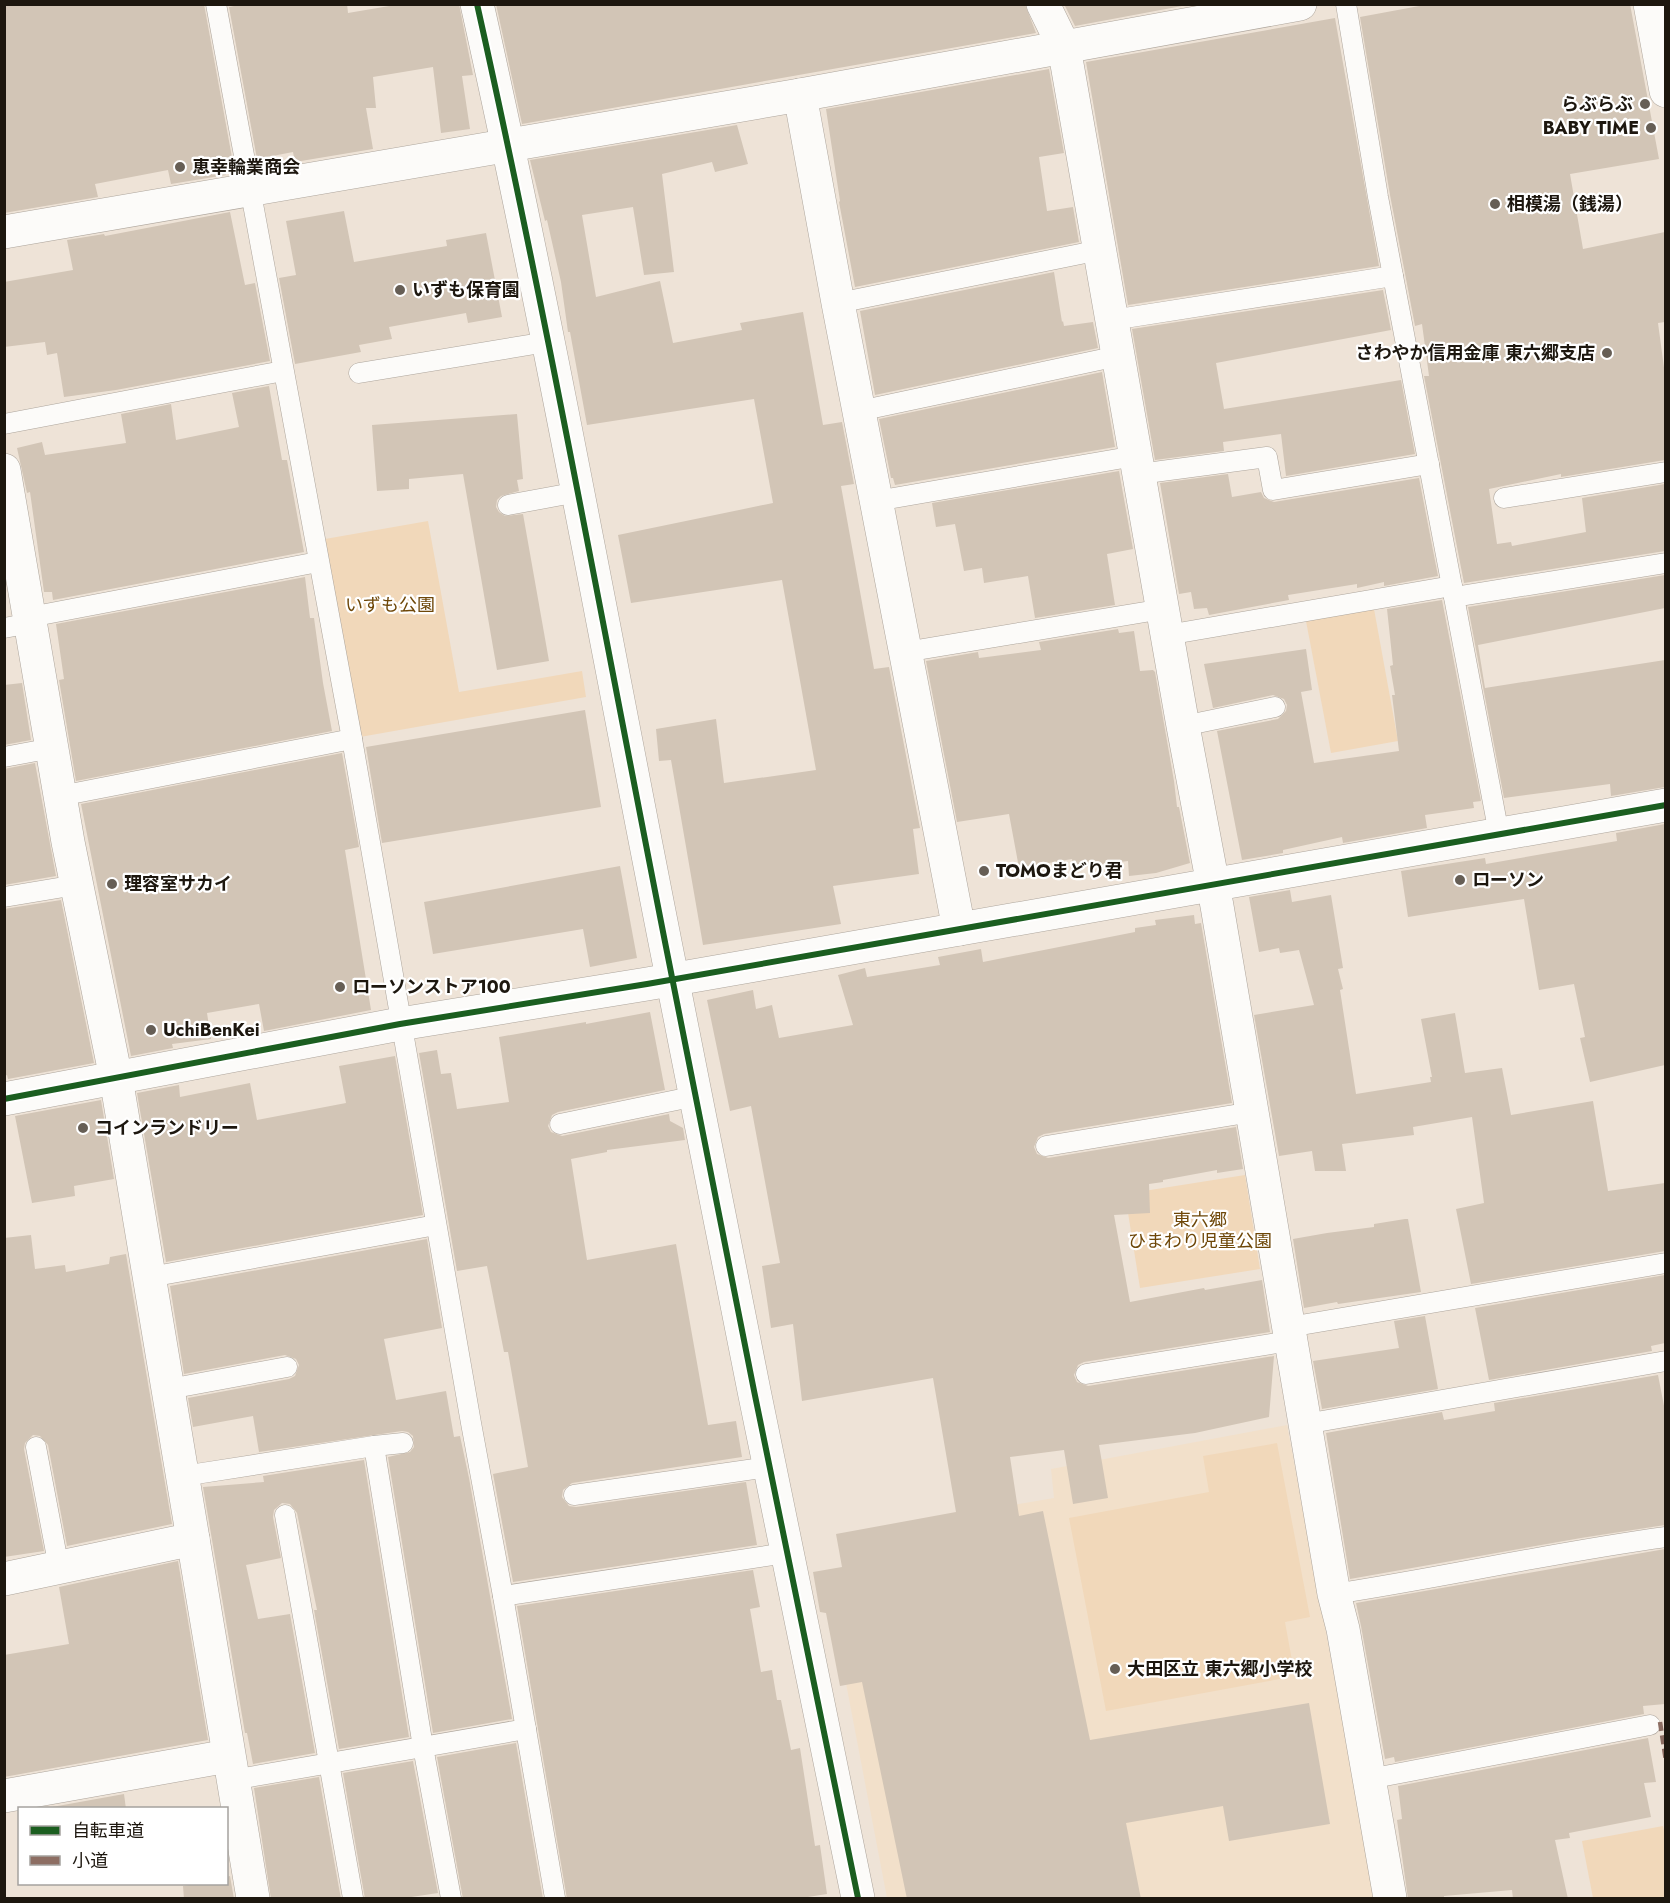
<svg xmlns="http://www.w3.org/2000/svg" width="1670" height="1903" viewBox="0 0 1670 1903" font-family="Jost,'Noto Sans JP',sans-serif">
<rect width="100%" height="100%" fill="#eee3d7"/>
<polygon fill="#f2e0ca" points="1287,1425 1376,1898 887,1898 845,1678 922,1521 1054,1498 1051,1469"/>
<g fill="#f1d8ba">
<polygon points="428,521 459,692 582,671 586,697 360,737 325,539"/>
<polygon points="1374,609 1398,741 1331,753 1306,621"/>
<polygon points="1245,1175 1260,1269 1140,1288 1125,1194"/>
<polygon points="1277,1443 1310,1617 1285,1622 1293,1666 1285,1678 1106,1711 1069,1518 1209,1492 1203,1456"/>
<polygon points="1663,1826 1666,1838 1665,1898 1593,1898 1582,1841"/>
</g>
<g fill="#d2c5b6">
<polygon points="4,4 204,4 233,163 225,165 226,175 171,184 168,170 95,184 98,197 4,213"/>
<polygon points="244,4 347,4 348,13 401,4 459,4 473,75 462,76 470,129 441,133 433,67 373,77 376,108 366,108 373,149 295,162 293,152 257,159 229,7"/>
<polygon points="496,4 1025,4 1036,33 522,124"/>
<polygon points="1064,4 1181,4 1182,6 1075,26"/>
<polygon points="1430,4 1630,4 1659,159 1570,174 1583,249 1665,232 1665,322 1658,323 1665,375 1665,460 1561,477 1561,474 1489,489 1497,544 1511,542 1512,546 1586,532 1582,498 1665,484 1665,551 1464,583 1424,376 1429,376 1422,324 1415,326 1390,195 1360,17"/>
<polygon points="1335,18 1379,266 1128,305 1086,62"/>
<polygon points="1049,69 1064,153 1039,157 1047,211 1073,207 1079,242 855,287 839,202 840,201 826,109"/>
<polygon points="737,125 748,164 715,172 712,162 662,174 674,272 644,275 633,207 582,215 596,297 660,281 673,343 742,330 740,323 803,312 823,425 842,422 854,484 841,486 874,669 889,667 920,828 913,829 919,874 833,886 841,924 703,945 671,760 659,761 656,729 716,719 724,783 816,770 782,580 631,603 618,535 773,503 754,399 587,425 570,332 568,332 561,282 547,220 545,221 530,160"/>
<polygon points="344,211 354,262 447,246 446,240 486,233 502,317 468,323 466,313 389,327 392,339 359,345 361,352 295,364 279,278 296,275 286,221"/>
<polygon points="230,212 245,285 255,283 270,361 116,390 64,397 57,353 47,355 45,342 4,347 4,282 73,270 67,240 104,234 105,236"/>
<polygon points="1054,272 1062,322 1063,321 1064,326 1093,322 1098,348 875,395 860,311"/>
<polygon points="1383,290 1391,330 1216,363 1224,409 1401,380 1415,454 1286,476 1281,434 1223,442 1224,451 1155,460 1132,329"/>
<polygon points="1102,372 1115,447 895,485 893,478 891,478 879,419"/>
<polygon points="269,386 282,460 287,460 304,552 53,600 52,592 44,592 30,492 27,493 17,448 42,442 45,455 126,443 121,414 171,404 176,440 239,427 232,393"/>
<polygon points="517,414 523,479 517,480 519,491 501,496 497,500 496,507 499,512 505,516 523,514 549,661 497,670 463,474 409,479 409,489 377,491 372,425"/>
<polygon points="1119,471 1133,549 1107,554 1115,605 1035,618 1028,576 984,583 982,568 964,571 955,524 936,527 932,503"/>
<polygon points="1228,474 1232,497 1261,492 1264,498 1274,502 1419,478 1438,576 1384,586 1384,582 1357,588 1357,584 1288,595 1289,600 1209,615 1207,608 1194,609 1191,592 1179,594 1160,483"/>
<polygon points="1665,575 1665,608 1478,645 1485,688 1665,660 1665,787 1611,796 1610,784 1504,798 1468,607"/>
<polygon points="305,577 310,618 314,618 323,683 332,731 76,781 59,680 64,679 56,624"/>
<polygon points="1442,600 1481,801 1473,802 1474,808 1425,815 1427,828 1343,843 1342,837 1283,850 1283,853 1242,860 1217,731 1278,719 1286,711 1287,705 1284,699 1273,695 1213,708 1204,664 1306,649 1312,690 1301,692 1314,763 1399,751 1392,695 1395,695 1390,666 1393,665 1387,609"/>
<polygon points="1118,629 1119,633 1134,631 1140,671 1153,670 1155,672 1174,781 1177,807 1179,807 1190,863 1156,873 1129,876 1128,861 1074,868 1072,859 1019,868 1009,814 957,822 926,661 978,652 979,658 1041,650 1039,642"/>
<polygon points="22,683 31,740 4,745 4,685"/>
<polygon points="585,710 601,807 382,843 366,747"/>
<polygon points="342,753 359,847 345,850 371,1010 264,1031 259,1004 207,1013 211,1039 172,1044 173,1048 131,1056 81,804"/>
<polygon points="35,763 56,876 4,885 4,769"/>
<polygon points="1665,824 1665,1065 1590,1082 1580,1038 1585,1037 1574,984 1539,990 1524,899 1408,917 1401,871 1485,858 1486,864 1617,841 1616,833"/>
<polygon points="620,866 637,958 590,967 583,929 433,954 424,902"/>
<polygon points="1290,890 1292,902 1331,895 1343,968 1338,969 1343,989 1340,990 1356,1094 1431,1082 1430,1077 1432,1077 1421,1019 1455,1013 1465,1073 1502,1068 1511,1115 1593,1101 1608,1191 1665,1183 1665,1251 1471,1284 1456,1209 1484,1203 1472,1117 1413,1127 1414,1135 1342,1144 1346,1171 1315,1171 1312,1151 1279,1156 1254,1015 1314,1005 1299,950 1280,953 1279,948 1259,952 1249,897"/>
<polygon points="61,900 94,1063 8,1079 7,1075 4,1076 4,909"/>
<polygon points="1194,915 1195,924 1201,923 1232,1103 1044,1134 1038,1137 1034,1147 1037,1154 1048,1158 1236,1127 1243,1169 1217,1173 1217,1170 1163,1180 1163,1182 1149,1184 1150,1213 1114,1215 1130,1302 1204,1288 1205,1290 1262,1280 1270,1332 1084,1362 1078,1365 1074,1375 1077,1382 1088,1386 1274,1356 1269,1417 1195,1433 1099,1445 1108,1498 1073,1504 1064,1450 1010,1457 1019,1516 1043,1511 1090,1740 1309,1703 1330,1824 1229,1841 1223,1806 1126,1823 1141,1899 907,1899 862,1682 840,1686 826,1613 820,1612 813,1572 842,1567 836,1534 956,1512 933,1378 802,1401 793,1324 771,1328 762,1266 780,1263 751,1106 730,1111 707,1000 753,990 756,1009 772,1005 779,1038 853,1025 838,975 865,968 867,977 940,965 938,957 981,949 983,962 1135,932 1135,928 1156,925 1155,920"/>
<polygon points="650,1012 665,1090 558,1112 552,1115 548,1126 551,1132 562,1136 669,1114 670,1121 683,1128 685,1140 607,1150 607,1152 571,1159 587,1260 676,1244 708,1425 736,1421 742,1457 572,1483 563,1490 562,1497 569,1506 576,1507 746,1482 757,1545 513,1582 493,1474 528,1467 508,1352 504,1352 487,1266 457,1271 419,1053 437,1050 441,1074 451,1073 457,1109 509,1102 499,1037 586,1022 586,1024"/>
<polygon points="395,1056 423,1215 166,1262 137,1093 179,1085 180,1097 250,1083 257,1120 346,1103 339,1066"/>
<polygon points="101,1100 114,1179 74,1186 75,1196 32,1203 15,1116"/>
<polygon points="1405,1219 1408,1219 1421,1292 1338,1304 1337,1302 1304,1308 1293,1239 1327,1233 1374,1227 1374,1224"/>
<polygon points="31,1235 35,1269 65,1265 66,1272 109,1264 110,1257 126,1254 172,1524 67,1546 48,1445 40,1436 33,1435 25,1443 24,1449 44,1551 4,1557 4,1238"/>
<polygon points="427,1239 442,1328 384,1339 396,1400 446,1391 454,1437 460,1436 469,1478 512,1719 433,1733 388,1457 410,1452 414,1447 413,1436 408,1432 402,1431 259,1452 253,1416 193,1427 188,1398 289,1379 295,1376 299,1365 296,1359 285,1355 184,1374 170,1286"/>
<polygon points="1665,1275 1665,1343 1651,1346 1652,1351 1489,1380 1475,1308"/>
<polygon points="1425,1316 1438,1389 1322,1409 1313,1361 1399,1348 1394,1321"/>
<polygon points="1658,1375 1665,1411 1665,1525 1581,1538 1350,1579 1326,1433 1442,1412 1444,1420 1495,1411 1494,1403"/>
<polygon points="364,1460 409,1737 339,1749 314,1610 317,1610 297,1513 290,1504 282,1503 274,1510 273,1517 281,1558 246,1565 258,1619 290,1614 315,1753 253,1764 247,1733 245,1733 203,1487 264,1482 263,1476"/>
<polygon points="1665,1549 1665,1704 1643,1706 1644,1714 1395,1762 1394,1757 1385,1759 1361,1626 1356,1603"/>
<polygon points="178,1561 208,1740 4,1777 4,1655 69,1644 59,1587"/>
<polygon points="753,1570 760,1607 750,1609 761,1672 772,1670 777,1700 781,1700 791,1750 800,1748 815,1846 820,1845 827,1894 795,1899 567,1899 517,1606"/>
<polygon points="1648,1738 1656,1782 1644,1783 1651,1817 1569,1833 1570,1838 1555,1840 1568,1899 1513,1899 1512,1890 1444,1896 1444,1899 1408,1899 1397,1820 1402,1819 1398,1786"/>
<polygon points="516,1743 543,1899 463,1899 437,1757"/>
<polygon points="413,1761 438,1893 398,1899 365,1899 343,1773"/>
<polygon points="319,1777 341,1899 271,1899 254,1788"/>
<polygon points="124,1794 126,1809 41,1809"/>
<polygon points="230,1876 234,1899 184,1899 183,1886 195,1884 226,1884 226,1877"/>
</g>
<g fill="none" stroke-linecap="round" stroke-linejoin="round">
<defs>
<g id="service">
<polyline points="216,4 352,739 471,1423 503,1596 555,1898"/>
<polyline points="1346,4 1378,197 1499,834"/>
<polyline points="838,303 1100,250"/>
<polyline points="1112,320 1393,276"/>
<polyline points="359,373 547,342"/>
<polyline points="859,411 1118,356"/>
<polyline points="4,424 283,371"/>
<polyline points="1139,474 1267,457 1273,490 1429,464"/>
<polyline points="1504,498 1666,472"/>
<polyline points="876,501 1135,456"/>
<polyline points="508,505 578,492"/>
<polyline points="1454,597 1666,563"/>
<polyline points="30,617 318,562"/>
<polyline points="4,628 31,623"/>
<polyline points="1167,635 1452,586"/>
<polyline points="905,652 1163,609"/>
<polyline points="1183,726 1275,707"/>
<polyline points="4,757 52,748"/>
<polyline points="60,796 352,739"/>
<polyline points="4,897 76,885"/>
<polyline points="560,1124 696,1096"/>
<polyline points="1046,1146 1252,1112"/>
<polyline points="150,1277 436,1225"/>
<polyline points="1289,1327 1666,1263"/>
<polyline points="1086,1374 1290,1341"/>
<polyline points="169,1389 287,1367"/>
<polyline points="1305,1424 1666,1361"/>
<polyline points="374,1446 423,1747 451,1898"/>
<polyline points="36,1447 59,1568"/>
<polyline points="183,1476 374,1446 403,1443"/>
<polyline points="574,1495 769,1467"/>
<polyline points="285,1515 353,1898"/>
<path d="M1334,1594c111,-17 221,-42 332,-57"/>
<polyline points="503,1596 786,1553"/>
<polyline points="1369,1779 1650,1725"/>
<polyline points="232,1780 526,1729"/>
</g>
<g id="minor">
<path d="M477,4c70,313 127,629 189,943 62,317 126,635 192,951"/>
<polyline points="1043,4 1064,47 1183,726 1217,906 1334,1594 1343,1629 1390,1898"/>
<polyline points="1650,4 1666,91"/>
<polyline points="800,95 838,303 959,929"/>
<polyline points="4,232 800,95 1300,4"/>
<polyline points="4,470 68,842 116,1078 253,1898"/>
<polyline points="4,1099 400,1024 647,984 1666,805"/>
<polyline points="4,1579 193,1539"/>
<polyline points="4,1796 228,1756"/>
</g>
</defs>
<use href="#service" stroke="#ada59c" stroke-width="21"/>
<use href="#minor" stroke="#ada59c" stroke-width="34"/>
<use href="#service" stroke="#fcfbf9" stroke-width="20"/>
<use href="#minor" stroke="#fcfbf9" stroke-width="33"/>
<polyline stroke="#8d6e63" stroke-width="4.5" stroke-dasharray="9 4.5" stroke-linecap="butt" points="1660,1722 1666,1761"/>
<defs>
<g id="cycleway">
<path d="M477,4c70,313 127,629 189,943 62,317 126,635 192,951"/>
<polyline points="4,1099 400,1024 647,984 1666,805"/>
</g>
</defs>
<use href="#cycleway" stroke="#fff" stroke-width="10"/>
<use href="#cycleway" stroke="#1b5e20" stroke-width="6"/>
</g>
<g fill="#665e55" stroke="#fff" stroke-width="2">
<circle cx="1645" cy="104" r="6"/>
<circle cx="1651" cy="128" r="6"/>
<circle cx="180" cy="167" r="6"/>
<circle cx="1495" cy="204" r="6"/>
<circle cx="400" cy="290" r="6"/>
<circle cx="1607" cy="353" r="6"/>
<circle cx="984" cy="871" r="6"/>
<circle cx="1460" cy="880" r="6"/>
<circle cx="112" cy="884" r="6"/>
<circle cx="340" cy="987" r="6"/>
<circle cx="151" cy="1030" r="6"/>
<circle cx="83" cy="1128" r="6"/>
<circle cx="1115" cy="1669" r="6"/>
</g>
<g text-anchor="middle" stroke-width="4.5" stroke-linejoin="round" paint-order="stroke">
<g font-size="18" font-weight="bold" fill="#1d170f" stroke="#fff" text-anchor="start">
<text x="1633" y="110" text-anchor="end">らぶらぶ</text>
<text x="1639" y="134" text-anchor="end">BABY TIME</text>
<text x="192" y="173">恵幸輪業商会</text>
<text x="1507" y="210">相模湯（銭湯）</text>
<text x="412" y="296">いずも保育園</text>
<text x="1595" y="359" text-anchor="end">さわやか信用金庫 東六郷支店</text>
<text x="996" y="877">TOMOまどり君</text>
<text x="1472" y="886">ローソン</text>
<text x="124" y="890">理容室サカイ</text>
<text x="352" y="993">ローソンストア100</text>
<text x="163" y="1036">UchiBenKei</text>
<text x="95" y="1134">コインランドリー</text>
<text x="1127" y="1675">大田区立 東六郷小学校</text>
</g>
<g font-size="18" fill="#6e4708" stroke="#fff">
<text x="390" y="611">いずも公園</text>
<text x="1200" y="1226">東六郷<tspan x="1200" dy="21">ひまわり児童公園</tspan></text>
</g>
</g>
<rect width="1670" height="1903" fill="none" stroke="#1d170f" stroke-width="12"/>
<rect x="18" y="1807" width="210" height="78" fill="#ffffff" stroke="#a5a29f" stroke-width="1.5"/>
<rect x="30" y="1826" width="30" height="9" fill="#1b5e20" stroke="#a5a29f" stroke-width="1.5"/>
<text x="72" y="1837" font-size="18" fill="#1d170f">自転車道</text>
<rect x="30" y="1856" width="30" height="9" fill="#8d6e63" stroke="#a5a29f" stroke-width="1.5"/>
<text x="72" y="1867" font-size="18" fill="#1d170f">小道</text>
</svg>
